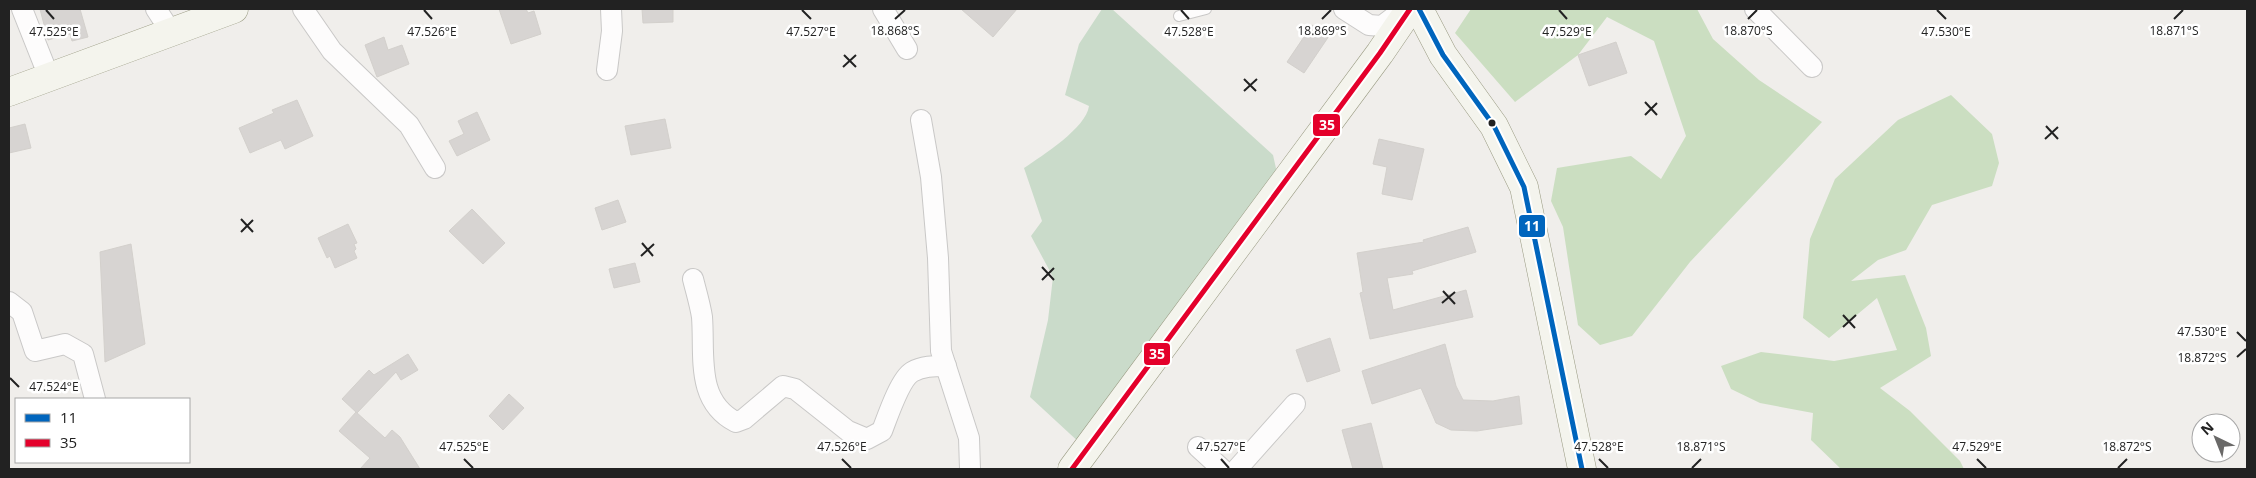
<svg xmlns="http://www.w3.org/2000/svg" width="2256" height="478" viewBox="0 0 2256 478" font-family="'Open Sans',sans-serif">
<rect width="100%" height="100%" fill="#f0eeeb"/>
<g fill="#cbdec1">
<polygon points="1471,9 1697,9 1713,39 1759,80 1822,122 1690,262 1632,336 1600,345 1578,325 1563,227 1551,201 1557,168 1631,156 1661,179 1686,136 1654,41 1607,17 1578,55 1515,102 1455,33"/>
<polygon points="1951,95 1992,134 1999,163 1992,186 1932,205 1906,250 1878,260 1851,281 1905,275 1926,328 1931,356 1880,388 1910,411 1960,461 1964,469 1841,469 1811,440 1813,413 1760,403 1731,389 1721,366 1761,352 1834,361 1897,350 1877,298 1829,338 1803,318 1810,239 1835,179 1898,120"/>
</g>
<path fill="#cadbca" d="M1102,9h10l161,146 4,18 -195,272 -52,-48 18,-77 5,-43 -22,-41 11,-15 -18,-53c19,-13 62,-40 65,-62l-24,-11 14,-51z"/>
<g fill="#d7d4d2" stroke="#d3d0cc">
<polygon points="40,9 80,9 88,37 72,41 70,34 48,40"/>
<polygon points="499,9 526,9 528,13 534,11 541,34 511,44"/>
<polygon points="642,9 673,9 673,22 643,23"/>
<polygon points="961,9 1017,9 993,37"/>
<polygon points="1312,25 1329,36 1304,73 1287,62"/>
<polygon points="384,37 388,50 402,45 409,64 377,77 365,45"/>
<polygon points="1616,42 1627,73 1589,86 1578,55"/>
<polygon points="297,100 313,136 285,149 281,140 250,153 239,128 274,113 272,110"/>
<polygon points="477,112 490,140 457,156 449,141 464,134 458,121"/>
<polygon points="665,119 671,148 631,155 625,126"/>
<polygon points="25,124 31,148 9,153 9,128"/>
<polygon points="1379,139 1424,149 1412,200 1382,194 1387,167 1373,164"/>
<polygon points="618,200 626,222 602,230 595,208"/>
<polygon points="472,209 505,243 483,264 449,231"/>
<polygon points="348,224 357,243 354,244 356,249 354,251 357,258 335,268 330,256 327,258 318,238"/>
<polygon points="1468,227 1476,252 1412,271 1413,274 1387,278 1393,310 1466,290 1473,317 1370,339 1360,293 1363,292 1357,253 1424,242 1423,240"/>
<polygon points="131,244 145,344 105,362 100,252"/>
<polygon points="635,263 640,282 614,288 609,269"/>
<polygon points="1330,338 1340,371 1307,382 1296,350"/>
<polygon points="1445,344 1456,386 1463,400 1493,401 1519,396 1522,424 1477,431 1451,430 1436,423 1421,388 1372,404 1362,371"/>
<polygon points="408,354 418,370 401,380 396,372 357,413 342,399 369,370 374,375"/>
<polygon points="509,394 524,408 503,430 489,416"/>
<polygon points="356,412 385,438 392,430 400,437 420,469 360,469 370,458 339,431"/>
<polygon points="1371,423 1383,469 1353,469 1342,430"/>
</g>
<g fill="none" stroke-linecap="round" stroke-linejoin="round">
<defs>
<polyline id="lane" points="1179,16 1206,9"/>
<g id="street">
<polyline points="22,9 49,77"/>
<polyline points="156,9 171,32"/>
<polyline points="303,9 332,51 409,125 435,168"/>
<polyline points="883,9 907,49"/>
<polyline points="1344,9 1369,25 1382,26 1403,10"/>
<polyline points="1755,9 1812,67"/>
<polyline points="607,70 612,31 611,9"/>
<polyline points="921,120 931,177 938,258 941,351 969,438 970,469"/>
<path d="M693,279c3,12 7,25 9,38 3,38 -7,84 34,105l8,-3 39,-33 12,3 53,42 19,8 15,-8c5,-13 18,-52 30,-59 10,-6 22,-6 34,-6"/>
<polyline points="9,302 22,312 35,351 65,344 83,354 95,399"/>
<polyline points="1198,447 1222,469"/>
<polyline points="1237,469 1295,404"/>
</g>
<g id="secondary">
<polyline points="1419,9 1443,55 1494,126 1524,187 1582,469"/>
<polyline points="9,92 234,9"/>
<polyline points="1072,469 1380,53 1410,9"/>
</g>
</defs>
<use href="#lane" stroke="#c9c8c7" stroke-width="12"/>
<use href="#street" stroke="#c9c8c7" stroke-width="22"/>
<use href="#secondary" stroke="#999a82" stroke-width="29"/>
<use href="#lane" stroke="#fdfcfc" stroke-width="10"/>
<use href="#street" stroke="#fdfcfc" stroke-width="20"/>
<use href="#secondary" stroke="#f4f4ed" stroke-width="28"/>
<defs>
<polyline id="bus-1" points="1419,9 1443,55 1494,126 1524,187 1582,469"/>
<polyline id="bus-2" points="1072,469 1380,53 1410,9"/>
</defs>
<use href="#bus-1" stroke="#fff" stroke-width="9"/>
<use href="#bus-2" stroke="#fff" stroke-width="9"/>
<use href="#bus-1" stroke="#0065bd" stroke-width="5"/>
<use href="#bus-2" stroke="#e4002b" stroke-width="5"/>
</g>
<path fill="none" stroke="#222" stroke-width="2" d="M46,10l8,9M424,10l8,9M802,10l9,9M1181,10l8,9M1559,10l8,9M1937,10l9,9M895,19l10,-9M1322,19l9,-9M1748,19l9,-9M2174,19l9,-9M844,55l12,12M843,67l13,-12M1244,79l12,12M1244,91l13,-12M1645,102l12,13M1645,115l12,-12M2046,126l12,13M2045,139l13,-12M241,219l12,13M241,232l12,-12M642,243l11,13M641,256l13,-12M1042,267l12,13M1042,280l12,-12M1443,291l12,13M1442,303l13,-11M1843,315l12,13M1843,327l13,-12M2237,332l9,9M2237,357l9,-8M10,378l9,9M464,459l9,9M842,459l9,9M1221,459l8,9M1599,459l9,9M1977,459l9,9M1692,468l9,-9M2118,468l9,-9"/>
<circle fill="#222" stroke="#fff" stroke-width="2" cx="1492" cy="123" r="4.5"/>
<g font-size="12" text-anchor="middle" fill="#222" stroke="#fff" stroke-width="5" stroke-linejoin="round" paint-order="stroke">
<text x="1748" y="35">18.870°S</text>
<text x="895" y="35">18.868°S</text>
<text x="1322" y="35">18.869°S</text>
<text x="2174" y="35">18.871°S</text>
<text x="811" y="36">47.527°E</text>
<text x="1946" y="36">47.530°E</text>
<text x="54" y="36">47.525°E</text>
<text x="432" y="36">47.526°E</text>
<text x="1189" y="36">47.528°E</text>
<text x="1567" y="36">47.529°E</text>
<text x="2202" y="336">47.530°E</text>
<text x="2202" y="362">18.872°S</text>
<text x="54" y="391">47.524°E</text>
<text x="464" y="451">47.525°E</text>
<text x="842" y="451">47.526°E</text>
<text x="1221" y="451">47.527°E</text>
<text x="1599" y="451">47.528°E</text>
<text x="1977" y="451">47.529°E</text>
<text x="1701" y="451">18.871°S</text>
<text x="2127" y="451">18.872°S</text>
</g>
<g stroke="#fff" stroke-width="2">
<rect x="1312" y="113" width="29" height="24" rx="5" fill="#e4002b"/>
<rect x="1518" y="214" width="28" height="24" rx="5" fill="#0065bd"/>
<rect x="1143" y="342" width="28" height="24" rx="5" fill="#e4002b"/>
</g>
<g font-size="14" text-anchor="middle" font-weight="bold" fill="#fff">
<text x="1327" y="130">35</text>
<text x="1532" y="231">11</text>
<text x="1157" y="359">35</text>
</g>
<rect width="2256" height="478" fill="none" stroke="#222222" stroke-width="20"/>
<rect x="15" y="398" width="175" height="65" fill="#ffffff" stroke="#a7a7a7"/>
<rect x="25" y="414" width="25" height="8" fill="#0065bd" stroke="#a7a7a7"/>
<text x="60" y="423" font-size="15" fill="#222222">11</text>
<rect x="25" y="439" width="25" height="8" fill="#e4002b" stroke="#a7a7a7"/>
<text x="60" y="448" font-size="15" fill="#222222">35</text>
<g transform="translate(2216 438) rotate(317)"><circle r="24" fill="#ffffff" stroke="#a7a7a7"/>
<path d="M0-4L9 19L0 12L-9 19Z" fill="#6a6968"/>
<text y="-8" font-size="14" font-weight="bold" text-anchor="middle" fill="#222222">N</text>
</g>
</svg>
